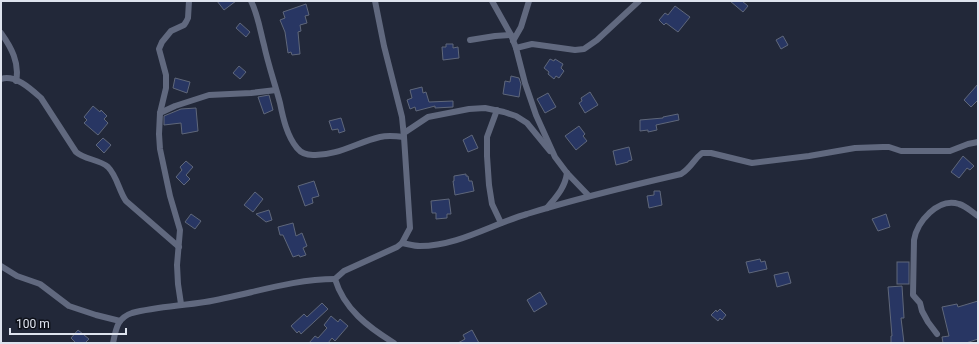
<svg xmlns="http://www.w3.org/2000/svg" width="979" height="344" viewBox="0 0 979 344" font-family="Roboto,sans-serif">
<rect width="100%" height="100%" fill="#222839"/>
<g fill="#283663" stroke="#5f677a">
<polygon points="217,1 236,1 224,10"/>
<polygon points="730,1 742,1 748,6 743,12"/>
<polygon points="306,4 309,15 305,16 307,23 300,25 301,31 298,32 300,54 292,55 291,52 288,53 285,32 280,20 285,18 283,12"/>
<polygon points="675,6 690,17 678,32 666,23 664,25 659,20 665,13 668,15"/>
<polygon points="240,23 250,32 246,37 236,28"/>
<polygon points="783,36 788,45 781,49 776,40"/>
<polygon points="446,44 453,44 453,48 458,47 459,58 443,60 442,47 446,47"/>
<polygon points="550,59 554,61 555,59 563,64 561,68 564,71 559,78 556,76 554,79 548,74 549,72 544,68"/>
<polygon points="239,66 246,72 240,79 233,73"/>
<polygon points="511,76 519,78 521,84 519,97 503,94 505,81 510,82"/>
<polygon points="175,78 190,82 187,93 173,88"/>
<polygon points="978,84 978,100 971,107 964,100"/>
<polygon points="422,87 423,93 426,92 429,102 453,101 453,107 435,108 435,106 416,111 415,107 410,109 407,100 412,98 410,90"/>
<polygon points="590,92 598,105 585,113 579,103 582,101 581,98"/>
<polygon points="548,93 556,107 545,113 537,99"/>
<polygon points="269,95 273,110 264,114 258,97"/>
<polygon points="93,106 100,112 101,110 107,116 104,119 108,123 98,135 84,123 87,120 84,117"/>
<polygon points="196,108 198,131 182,134 181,123 164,125 164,116 181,109"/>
<polygon points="678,114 679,120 656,125 657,130 648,132 648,130 640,131 640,120 663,118 663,117"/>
<polygon points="341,118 345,131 339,133 338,129 332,130 329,121"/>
<polygon points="579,126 585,134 583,136 587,141 576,150 565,136"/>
<polygon points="472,135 478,148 468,152 463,140"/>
<polygon points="103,138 111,145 104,153 96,145"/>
<polygon points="629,147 632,160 628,161 628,162 616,165 613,151"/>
<polygon points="963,156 974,166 970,170 967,168 959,178 951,172"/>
<polygon points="186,161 193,167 186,175 190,179 184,185 176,177 182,170 180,167"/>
<polygon points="466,174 466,176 468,176 469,181 472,181 474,191 455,195 453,181 454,181 454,176"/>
<polygon points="314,181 319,196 312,198 313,203 305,206 298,186"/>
<polygon points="654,191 660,191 662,205 649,208 647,196 654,195"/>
<polygon points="255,192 263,199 253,212 244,205"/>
<polygon points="449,199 451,214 447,214 447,218 436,219 436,213 432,213 431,201"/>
<polygon points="269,210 272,220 266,222 256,214"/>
<polygon points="191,214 201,221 195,229 185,222"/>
<polygon points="886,214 890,227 878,231 872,219"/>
<polygon points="293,223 296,236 302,233 307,246 303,248 306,255 300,257 299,255 293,257 283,235 280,235 278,227"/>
<polygon points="760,259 761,262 765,261 767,269 749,273 746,262"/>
<rect x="897" y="262" width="12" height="22"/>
<polygon points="788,272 791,283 777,287 774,275"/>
<polygon points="902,286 904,318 901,318 904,343 891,343 891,336 892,336 888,287"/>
<polygon points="540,292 547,304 534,312 527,300"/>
<polygon points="978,301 978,339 966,343 943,343 942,337 949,336 942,307 957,304 958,307"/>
<polygon points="322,303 328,309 301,334 299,331 297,333 291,326 304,314 307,317"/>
<polygon points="720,309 726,315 722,320 720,318 718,321 711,315 716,310 717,312"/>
<polygon points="331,316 338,322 340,319 348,326 335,341 332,338 328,343 309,343 315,336 318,338 327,328 324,325"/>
<polygon points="78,330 89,339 85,343 76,343 71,338"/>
<polygon points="472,330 479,343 458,343 465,339 463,335"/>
</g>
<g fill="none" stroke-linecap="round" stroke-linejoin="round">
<g stroke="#61697f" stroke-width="6">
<path d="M251,1c7,14 9,29 13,44 4,19 11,39 16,58 3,15 7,33 17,45 4,5 10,7 16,7 24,1 45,-13 67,-18 8,-2 16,-1 24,0"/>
<path d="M375,1l9,45 18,71 2,20 6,91 -8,15 -5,4 -53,24 -9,8c9,30 33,48 59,64"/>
<polyline points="492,1 511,35 516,48 525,83 536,115 555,157 567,173 589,196"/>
<path d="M1,33c10,14 19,30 15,48"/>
<polyline points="470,40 495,36 511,35"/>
<polyline points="513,41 521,27 529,1"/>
<polyline points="516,48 532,44 575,50 584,49 597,40 639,1"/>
<path d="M1,79c14,-5 30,10 40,19l35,54c9,8 23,7 32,15 9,9 11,24 18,34l53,46"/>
<polyline points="497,110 487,137 487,156 489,185 492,204 501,223"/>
<polyline points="160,113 175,106 209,95 251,93 276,90"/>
<polyline points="404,133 428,117 469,109 485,108 504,112 516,116 527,123 550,151"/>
<path d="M547,208c9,-11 18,-20 20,-35"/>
<path d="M402,243c6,1 12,3 18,3 38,0 72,-22 107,-32 51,-16 102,-28 154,-40 11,-7 12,-14 21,-21h9l41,10 57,-7 46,-8 28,-1h6l12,4h49l18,-7 10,-2"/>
<polyline points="1,266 17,276 40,284 69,306 96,315 120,321"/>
<polyline points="181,304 178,284 177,265 180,230 170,196 160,149 159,134 160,113 166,88 166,75 159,49 162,42 171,31 184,25 186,22 188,18 189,1"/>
<path d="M937,334l-9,-12 -6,-11 -2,-8 -7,-8 1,-55c3,-18 24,-43 45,-36 7,2 13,8 19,12"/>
<path d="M113,343c3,-14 4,-25 19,-30 23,-6 48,-7 73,-11 43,-7 86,-23 130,-23"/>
</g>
</g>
<rect width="979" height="344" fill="none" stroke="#dee3ee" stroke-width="4"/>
<path d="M10 328v6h116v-6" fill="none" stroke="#dee3ee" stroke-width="2"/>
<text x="16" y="328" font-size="12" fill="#dee3ee" stroke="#0e1119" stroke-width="3" paint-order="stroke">100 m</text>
</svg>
